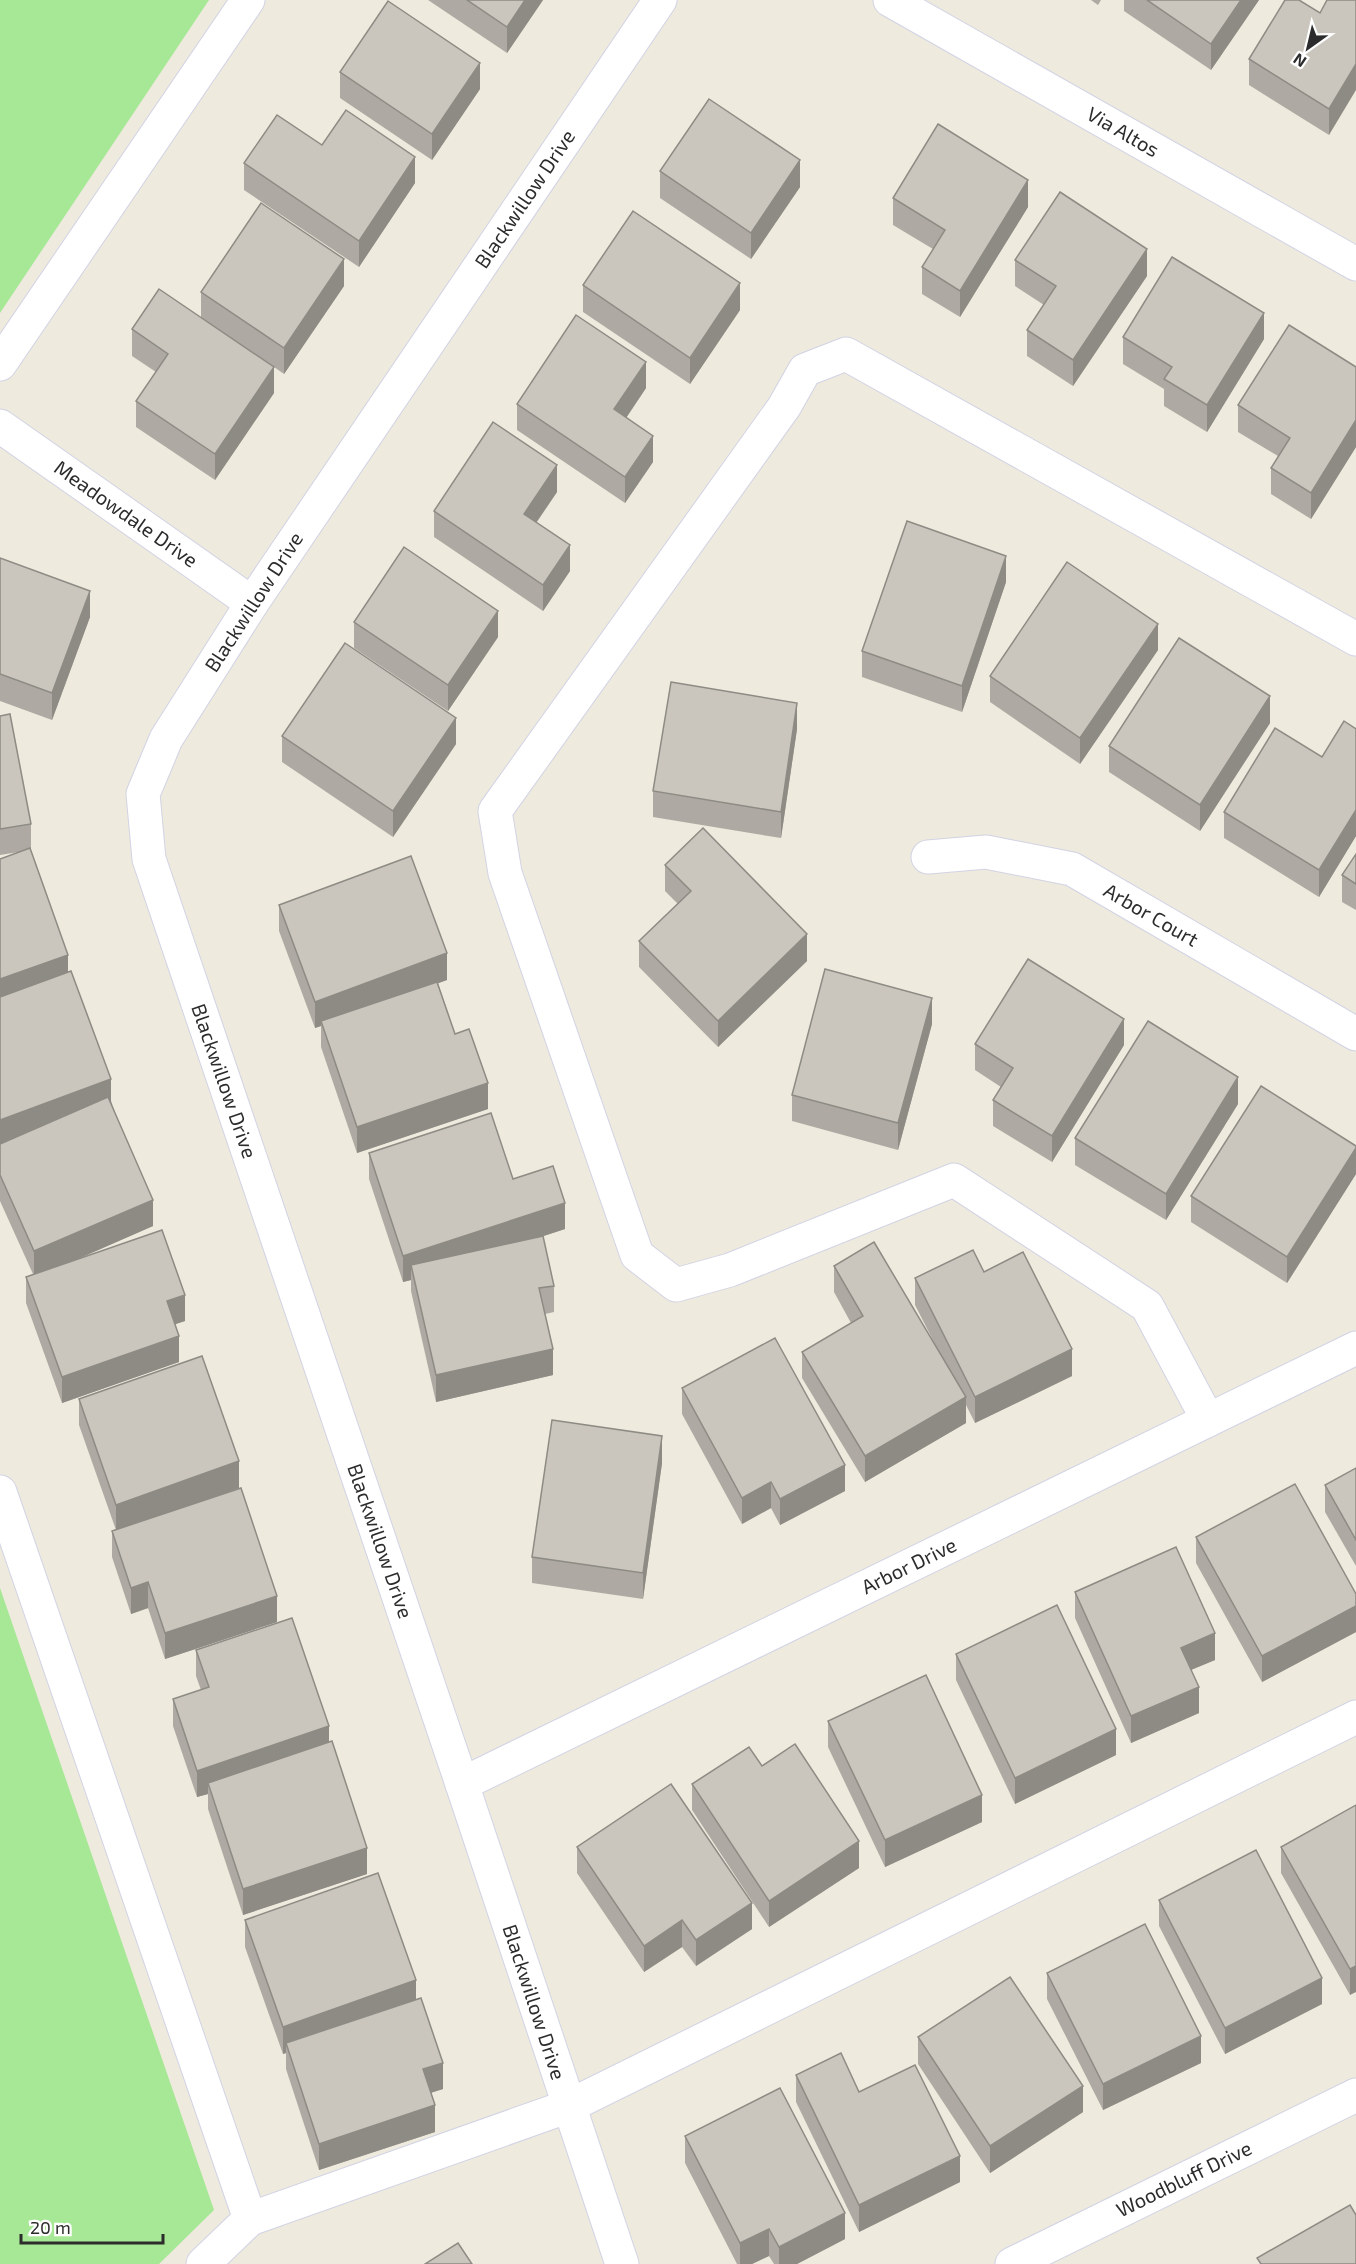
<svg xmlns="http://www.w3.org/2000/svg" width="1356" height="2264" viewBox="0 0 1356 2264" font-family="'Exo 2',sans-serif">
<rect width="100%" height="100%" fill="#eeeadd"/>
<g fill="#a6e896">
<polygon points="0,0 209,0 0,313"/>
<polygon points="0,1588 214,2210 159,2264 0,2264"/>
</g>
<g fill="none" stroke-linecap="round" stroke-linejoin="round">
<defs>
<g id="minor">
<polyline points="890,0 1356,264"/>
<polyline points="0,364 248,0"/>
<polyline points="0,426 252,603"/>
<polyline points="928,857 986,852 1072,869 1356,1034"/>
<polyline points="1208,1420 1147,1306 954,1180 730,1270 676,1285 637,1255 505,873 495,811 784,407 805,370 846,354 1356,639"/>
<polyline points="0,1492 250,2219"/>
<polyline points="462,1784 1356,1348"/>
<polyline points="203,2264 250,2219 569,2106 1356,1717"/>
<polyline points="622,2264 462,1784 149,859 143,794 166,739 252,603 660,0"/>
<polyline points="1012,2264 1356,2095"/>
</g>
</defs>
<use href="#minor" stroke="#d2d3e5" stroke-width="35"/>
<use href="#minor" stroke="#fff" stroke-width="33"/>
</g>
<g fill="#aeaaa3">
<polygon points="428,0 543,0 507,53"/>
<polygon points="1091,0 1101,0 1098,5"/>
<polygon points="1124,0 1259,0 1211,70 1124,11"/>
<polygon points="1356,0 1329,135 1249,85 1249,59 1320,13"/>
<polygon points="340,72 480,89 432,160 340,98"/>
<polygon points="322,145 415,183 359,267 244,190 244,163"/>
<polygon points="660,171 800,187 751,259 660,198"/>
<polygon points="893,198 1028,207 960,317 922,294 922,267 933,249 893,225"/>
<polygon points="1015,260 1147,276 1073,386 1027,356 1027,330 1044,305 1015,286"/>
<polygon points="583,285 740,310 690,384 583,312"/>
<polygon points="344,286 284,374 274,367 274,393 215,480 136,427 136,401 156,372 132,356 132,329 201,318 201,292"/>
<polygon points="1123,337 1264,339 1207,432 1164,406 1164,389 1123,364"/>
<polygon points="1356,367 1356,447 1311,519 1271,494 1271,468 1278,456 1238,432 1238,405"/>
<polygon points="646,388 626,418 653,462 625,503 517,430 517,404"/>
<polygon points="557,492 537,522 570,571 543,611 434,537 434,511"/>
<polygon points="0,558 90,617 52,720 0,701"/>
<polygon points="1006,582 962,712 862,677 862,651"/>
<polygon points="354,622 498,637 448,711 354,648"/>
<polygon points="1158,650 1080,764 990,702 990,676"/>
<polygon points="0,716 31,824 31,850 30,850 68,972 153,1226 78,1259 185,1321 175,1324 179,1362 62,1403 26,1303 26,1277 33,1274 0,1201 0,859 19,852 0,855"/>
<polygon points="1270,723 1200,831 1109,772 1109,746"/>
<polygon points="797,729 781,838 653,817 653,791"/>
<polygon points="1356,729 1356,836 1319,897 1224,838 1224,812 1322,757"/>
<polygon points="282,736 456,744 393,837 282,762"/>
<polygon points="1356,854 1356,910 1342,902 1342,875"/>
<polygon points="665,865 807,961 718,1047 639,967 639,941 678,904 665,891"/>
<polygon points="279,905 447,980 438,983 455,1034 488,1109 357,1153 321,1047 321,1026 315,1028 279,931"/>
<polygon points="932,1024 898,1150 792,1121 792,1095"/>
<polygon points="975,1044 1124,1045 1052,1162 993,1126 993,1100 1001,1087 975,1070"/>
<polygon points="1238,1104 1166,1220 1075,1165 1075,1138"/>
<polygon points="1356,1146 1356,1174 1287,1283 1191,1222 1191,1196"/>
<polygon points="369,1153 513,1179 565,1229 543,1236 554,1286 554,1312 545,1314 553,1375 436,1402 411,1291 411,1280 403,1282 369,1179"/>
<polygon points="834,1266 937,1348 915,1305 915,1278 984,1272 1072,1376 975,1423 966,1405 966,1423 865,1482 802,1378 802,1352 851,1323 834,1292"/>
<polygon points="682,1388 845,1491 780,1525 771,1508 742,1524 682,1414"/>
<polygon points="79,1399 239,1488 180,1509 277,1622 165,1659 148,1608 131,1614 112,1557 112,1531 116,1530 79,1425"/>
<polygon points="662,1463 643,1599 532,1583 532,1557"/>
<polygon points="1356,1468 1356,1566 1325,1512 1325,1485"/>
<polygon points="1196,1537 1356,1594 1356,1632 1262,1682 1196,1563"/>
<polygon points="1075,1592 1215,1660 1191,1670 1199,1713 1131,1743 1075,1618"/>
<polygon points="196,1650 329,1742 367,1874 243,1915 208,1809 208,1794 197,1797 173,1726 173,1699 201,1690 196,1676"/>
<polygon points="956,1654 1116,1755 1015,1804 956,1680"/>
<polygon points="828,1721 982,1822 885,1867 828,1747"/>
<polygon points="762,1766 859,1868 769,1927 692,1810 692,1784"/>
<polygon points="1356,1805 1350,1995 1281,1873 1281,1847"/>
<polygon points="577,1847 752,1929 696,1966 682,1947 644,1972 577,1873"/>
<polygon points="1159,1900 1322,2004 1225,2054 1159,1926"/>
<polygon points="245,1920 416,1999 443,2089 431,2093 435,2132 319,2170 286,2069 286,2053 283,2054 245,1947"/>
<polygon points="1047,1973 1201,2063 1103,2110 1047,1999"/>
<polygon points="918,2037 1083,2112 990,2173 918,2064"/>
<polygon points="796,2075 859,2092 960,2182 859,2232 796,2102"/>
<polygon points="685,2136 845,2239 797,2264 774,2264 769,2256 752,2264 737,2264 685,2163"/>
</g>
<g fill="#8d8b84">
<polygon points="525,0 543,0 507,53 507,27"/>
<polygon points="1241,0 1259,0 1211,70 1211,44"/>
<polygon points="480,63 480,89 432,160 432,134"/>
<polygon points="1356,64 1356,90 1329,135 1329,109"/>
<polygon points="415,157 415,183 359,267 359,241"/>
<polygon points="800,160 800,187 751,259 751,233"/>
<polygon points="1028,180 1028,207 960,317 960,291"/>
<polygon points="1147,249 1147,276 1073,386 1073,360"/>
<polygon points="344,259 344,286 284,374 284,348"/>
<polygon points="740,283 740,310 690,384 690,358"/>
<polygon points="1264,313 1264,339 1207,432 1207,405"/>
<polygon points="646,362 646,388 614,436 614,409"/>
<polygon points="274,367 274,393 215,480 215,454"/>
<polygon points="1356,420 1356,447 1311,519 1311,493"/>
<polygon points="653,436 653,462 625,503 625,477"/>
<polygon points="557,465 557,492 524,540 524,514"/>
<polygon points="570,545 570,571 543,611 543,585"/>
<polygon points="1006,556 1006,582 962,712 962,686"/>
<polygon points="90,591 90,617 52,720 52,693"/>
<polygon points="498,611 498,637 448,711 448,685"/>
<polygon points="1158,624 1158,650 1080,764 1080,738"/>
<polygon points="1270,696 1270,723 1200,831 1200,805"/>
<polygon points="797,703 797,729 781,838 781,812"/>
<polygon points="456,718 456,744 393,837 393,811"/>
<polygon points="1356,810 1356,836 1319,897 1319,870"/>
<polygon points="807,934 807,961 718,1047 718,1021"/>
<polygon points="447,953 447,980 322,1026 321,1021 321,1026 315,1028 315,1002"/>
<polygon points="68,955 68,982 0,1005 0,979"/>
<polygon points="932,998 932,1024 898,1150 898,1123"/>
<polygon points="1124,1019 1124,1045 1052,1162 1052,1136"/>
<polygon points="1238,1077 1238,1104 1166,1220 1166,1194"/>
<polygon points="111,1079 111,1105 0,1146 0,1120"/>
<polygon points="488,1083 488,1109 357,1153 357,1127"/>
<polygon points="1356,1148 1356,1174 1287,1283 1287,1257"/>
<polygon points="153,1200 153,1226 34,1278 34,1251"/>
<polygon points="565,1203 565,1229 414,1279 411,1265 411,1280 403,1282 403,1256"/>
<polygon points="185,1295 185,1321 167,1327 167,1301"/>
<polygon points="179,1336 179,1362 62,1403 62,1377"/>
<polygon points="553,1349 553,1375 436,1402 436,1375"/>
<polygon points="1072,1349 1072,1376 975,1423 975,1397"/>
<polygon points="966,1397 966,1423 865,1482 865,1456"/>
<polygon points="662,1436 662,1463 643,1599 643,1573"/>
<polygon points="239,1461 239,1488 116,1531 116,1505"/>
<polygon points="845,1465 845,1491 780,1525 780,1499"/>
<polygon points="771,1482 771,1508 742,1524 742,1498"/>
<polygon points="148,1582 148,1608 131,1614 131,1588"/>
<polygon points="277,1596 277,1622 165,1659 165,1633"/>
<polygon points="1356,1606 1356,1632 1262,1682 1262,1656"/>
<polygon points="1215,1633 1215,1660 1181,1674 1181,1648"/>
<polygon points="1199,1687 1199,1713 1131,1743 1131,1716"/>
<polygon points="329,1726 329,1752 208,1783 208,1794 197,1797 197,1771"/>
<polygon points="1116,1729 1116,1755 1015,1804 1015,1778"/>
<polygon points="982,1795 982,1822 885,1867 885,1840"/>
<polygon points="859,1841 859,1868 769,1927 769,1901"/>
<polygon points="367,1848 367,1874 243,1915 243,1889"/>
<polygon points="752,1903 752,1929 696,1966 696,1940"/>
<polygon points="682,1920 682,1947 644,1972 644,1946"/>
<polygon points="1356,1966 1356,1992 1350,1995 1350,1969"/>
<polygon points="1322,1978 1322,2004 1225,2054 1225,2028"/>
<polygon points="416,1980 416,2006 286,2043 286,2053 283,2054 283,2027"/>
<polygon points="1201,2036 1201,2063 1103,2110 1103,2084"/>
<polygon points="443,2063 443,2089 423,2095 423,2069"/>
<polygon points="1083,2086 1083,2112 990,2173 990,2146"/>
<polygon points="435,2105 435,2132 319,2170 319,2144"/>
<polygon points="960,2156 960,2182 859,2232 859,2205"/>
<polygon points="845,2213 845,2239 797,2264 779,2264 779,2247"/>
<polygon points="769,2229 769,2256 752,2264 740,2264 740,2243"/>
</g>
<g fill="#cac6bd" stroke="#8d8b84" stroke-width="1.5">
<polygon points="467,0 525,0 507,27"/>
<polygon points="1147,0 1241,0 1211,44"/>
<polygon points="1285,0 1299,0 1320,13 1327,0 1356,0 1356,64 1329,109 1249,59"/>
<polygon points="388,1 480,63 432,134 340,72"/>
<polygon points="709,99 800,160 751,233 660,171"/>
<polygon points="346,110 415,157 359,241 244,163 277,115 322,145"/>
<polygon points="938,124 1028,180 960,291 922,267 945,230 893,198"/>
<polygon points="1060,192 1147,249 1073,360 1027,330 1056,286 1015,260"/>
<polygon points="261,203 344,259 284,348 201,292"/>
<polygon points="633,211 740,283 690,358 583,285"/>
<polygon points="1172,257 1264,313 1207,405 1164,379 1172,367 1123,337"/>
<polygon points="159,289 274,367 215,454 136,401 168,354 132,329"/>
<polygon points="576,315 646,362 614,409 653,436 625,477 517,404"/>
<polygon points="1289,325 1356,367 1356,420 1311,493 1271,468 1290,438 1238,405"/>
<polygon points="493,422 557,465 524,514 570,545 543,585 434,511"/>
<polygon points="907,521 1006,556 962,686 862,651"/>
<polygon points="404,547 498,611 448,685 354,622"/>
<polygon points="0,558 90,591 52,693 0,674"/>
<polygon points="1067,562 1158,624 1080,738 990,676"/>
<polygon points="1179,638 1270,696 1200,805 1109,746"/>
<polygon points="345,643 456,718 393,811 282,736"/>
<polygon points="671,682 797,703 781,812 653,791"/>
<polygon points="10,714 31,824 0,829 0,716"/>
<polygon points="1344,721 1356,729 1356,810 1319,870 1224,812 1275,728 1322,757"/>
<polygon points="703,828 807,934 718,1021 639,941 691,891 665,865"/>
<polygon points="30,848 68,955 0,979 0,859"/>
<polygon points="1356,854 1356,884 1342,875"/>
<polygon points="411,856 447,953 315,1002 279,905"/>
<polygon points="1028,959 1124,1019 1052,1136 993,1100 1013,1068 975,1044"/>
<polygon points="825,969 932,998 898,1123 792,1095"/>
<polygon points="71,971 111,1079 0,1120 0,997"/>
<polygon points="437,982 455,1034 469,1029 488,1083 357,1127 321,1021"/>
<polygon points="1148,1021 1238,1077 1166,1194 1075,1138"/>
<polygon points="1261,1086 1356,1146 1356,1148 1287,1257 1191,1196"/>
<polygon points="108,1097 153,1200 34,1251 0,1175 0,1144"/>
<polygon points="491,1113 513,1179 553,1166 565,1203 403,1256 369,1153"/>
<polygon points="162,1230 185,1295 167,1301 179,1336 62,1377 26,1277"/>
<polygon points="543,1236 554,1286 539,1288 553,1349 436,1375 411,1265"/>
<polygon points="874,1242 966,1397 865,1456 802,1352 863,1316 834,1266"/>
<polygon points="973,1250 984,1272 1023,1252 1072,1349 975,1397 915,1278"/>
<polygon points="775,1338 845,1465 780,1499 771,1482 742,1498 682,1388"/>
<polygon points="202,1356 239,1461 116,1505 79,1399"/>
<polygon points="552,1420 662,1436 643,1573 532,1557"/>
<polygon points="1356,1468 1356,1540 1325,1485"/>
<polygon points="1295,1484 1356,1594 1356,1606 1262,1656 1196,1537"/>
<polygon points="241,1488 277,1596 165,1633 148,1582 131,1588 112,1531"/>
<polygon points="1176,1547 1215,1633 1181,1648 1199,1687 1131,1716 1075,1592"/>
<polygon points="1057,1605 1116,1729 1015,1778 956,1654"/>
<polygon points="292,1618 329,1726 197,1771 173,1699 209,1687 196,1650"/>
<polygon points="926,1675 982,1795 885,1840 828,1721"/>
<polygon points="332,1741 367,1848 243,1889 208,1783"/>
<polygon points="795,1744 859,1841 769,1901 692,1784 749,1747 762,1766"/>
<polygon points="671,1784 752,1903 696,1940 682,1920 644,1946 577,1847"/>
<polygon points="1356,1805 1356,1966 1350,1969 1281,1847"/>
<polygon points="1256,1850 1322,1978 1225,2028 1159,1900"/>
<polygon points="378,1873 416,1980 283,2027 245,1920"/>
<polygon points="1145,1924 1201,2036 1103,2084 1047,1973"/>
<polygon points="1010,1977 1083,2086 990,2146 918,2037"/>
<polygon points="421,1998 443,2063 423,2069 435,2105 319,2144 286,2043"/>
<polygon points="841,2053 859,2092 915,2065 960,2156 859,2205 796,2075"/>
<polygon points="780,2088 845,2213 779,2247 769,2229 740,2243 685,2136"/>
<polygon points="1350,2205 1356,2215 1356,2264 1261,2264 1257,2258"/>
<polygon points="458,2243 472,2264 425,2264"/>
</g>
<g text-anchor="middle" stroke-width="5" stroke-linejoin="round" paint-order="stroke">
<g font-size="20" fill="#2c2c2c" stroke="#fff">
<text transform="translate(1123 132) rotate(30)" y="7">Via Altos</text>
<text transform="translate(525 199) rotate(-56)" y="7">Blackwillow Drive</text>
<text transform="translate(126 514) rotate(35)" y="7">Meadowdale Drive</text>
<text transform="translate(254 602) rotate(-57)" y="7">Blackwillow Drive</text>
<text transform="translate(1151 915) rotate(30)" y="7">Arbor Court</text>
<text transform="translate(224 1081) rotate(71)" y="7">Blackwillow Drive</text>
<text transform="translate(380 1541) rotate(71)" y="7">Blackwillow Drive</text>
<text transform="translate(909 1566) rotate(-26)" y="7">Arbor Drive</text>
<text transform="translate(534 2002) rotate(72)" y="7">Blackwillow Drive</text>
<text transform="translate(1184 2179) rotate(-26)" y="7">Woodbluff Drive</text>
</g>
</g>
<g transform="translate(1308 48) rotate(214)" stroke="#ffffff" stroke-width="4.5" paint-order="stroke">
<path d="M0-4.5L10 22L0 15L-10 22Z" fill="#2c2c2c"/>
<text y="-9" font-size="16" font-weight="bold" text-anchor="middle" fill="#2c2c2c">N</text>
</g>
<path d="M21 2234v9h142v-9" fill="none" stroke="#2c2c2c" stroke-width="3"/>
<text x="30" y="2234" font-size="18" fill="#2c2c2c" stroke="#ffffff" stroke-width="4.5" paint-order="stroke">20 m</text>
</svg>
